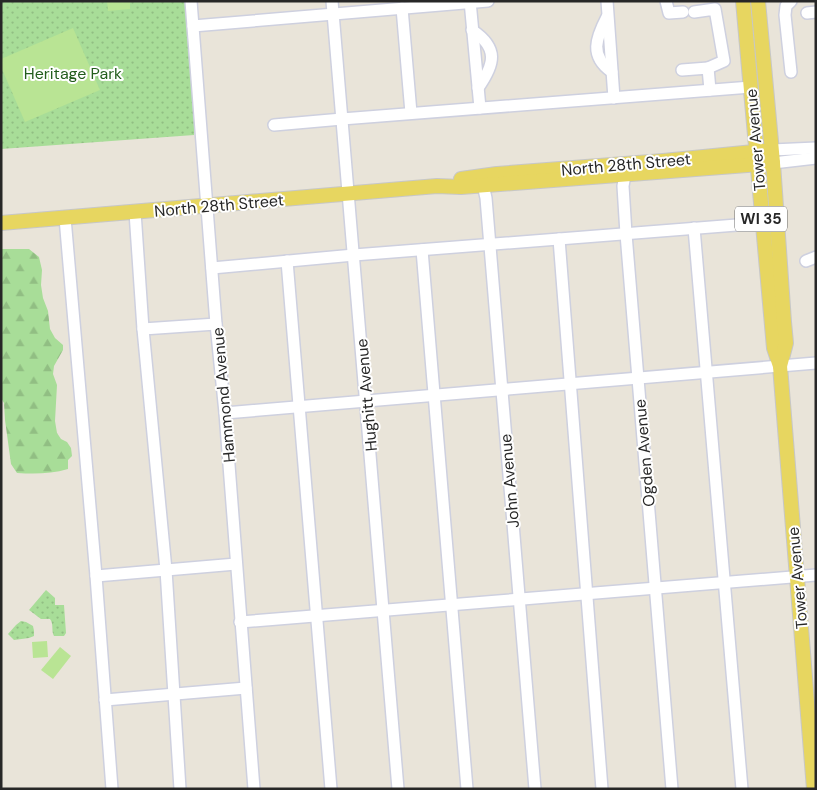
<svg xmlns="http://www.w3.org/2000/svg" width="817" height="790" viewBox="0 0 817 790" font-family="'DM Sans',sans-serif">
<defs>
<pattern id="grass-dots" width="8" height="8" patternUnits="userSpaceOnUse" patternTransform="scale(1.25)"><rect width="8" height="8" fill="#a8dd98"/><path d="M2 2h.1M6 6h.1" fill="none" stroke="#91be83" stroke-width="1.8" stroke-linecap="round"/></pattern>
<pattern id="forest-firs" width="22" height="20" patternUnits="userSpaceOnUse" patternTransform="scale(1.25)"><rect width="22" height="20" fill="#a8dd98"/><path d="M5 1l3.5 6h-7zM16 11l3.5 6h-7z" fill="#91be83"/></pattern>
</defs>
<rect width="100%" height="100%" fill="#e9e4d9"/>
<g fill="url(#grass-dots)">
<path d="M1,1h184c4,45 10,90 9,134l-193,14z"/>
<path d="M46,590l9,8v7h9l2,28 -2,3h-10c-3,-5 0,-12 -4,-17h-9l-12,-9z"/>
<polygon points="21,621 26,622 33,626 34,631 34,636 29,638 14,640 8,634 16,625"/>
</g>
<path fill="url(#forest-firs)" d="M1,249h28l10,8 3,13 -1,15 2,13 5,13 2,18 5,9 8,7v5l-9,16 -1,8 4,11 -2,36 2,12 4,6 6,3 4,6 1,8 -4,4v9c-17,5 -33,5 -51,4l-6,-9 -6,-44 -1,-17 -3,-5z"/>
<g fill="#b9e494">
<polygon points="107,1 130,1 130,9 108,11"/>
<polygon points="73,28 100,90 25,122 1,67 1,59"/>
<polygon points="47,641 48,657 33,658 32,642"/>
<polygon points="60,647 71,656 53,679 41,670"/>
</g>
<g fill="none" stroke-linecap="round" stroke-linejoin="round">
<defs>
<g id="minor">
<polyline points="191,1 216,324 225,413 254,789"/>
<polyline points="332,1 398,789"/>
<polyline points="470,1 480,108"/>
<polyline points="607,1 614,98"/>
<polyline points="666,1 669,13 683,12"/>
<polyline points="402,8 411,113"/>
<polyline points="694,12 715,9 724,61 708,68"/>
<polyline points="807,13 816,12"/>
<path d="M607,17c-11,21 -18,39 5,55"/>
<polyline points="193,26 488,1"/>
<path d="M472,30c27,18 23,34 6,58"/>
<polyline points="682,70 708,68 710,90"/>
<polyline points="791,72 785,15 786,6 791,1"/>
<polyline points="274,125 342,119 751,87"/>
<polyline points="772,150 816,148"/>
<polyline points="773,163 816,158"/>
<polyline points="631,170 625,175 623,186 626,234 672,789"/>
<polyline points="479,179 483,185 486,198 535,789"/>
<polyline points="135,212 143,329 166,570 180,789"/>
<polyline points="65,218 96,576 112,789"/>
<polyline points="694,228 742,789"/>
<polyline points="559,239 602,789"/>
<polyline points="422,250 467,789"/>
<polyline points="287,261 331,789"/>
<polyline points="806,261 816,257"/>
<polyline points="212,268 354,255 762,223"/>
<polyline points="143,329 216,324"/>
<polyline points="225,413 816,363"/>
<polyline points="96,576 236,564"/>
<polyline points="240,622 816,575"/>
<polyline points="105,700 246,688"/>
</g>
<g id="major">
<polyline points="743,1 774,348 780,366 814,789"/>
<polyline points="758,1 773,163 784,322 786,343 780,366"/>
<polyline points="461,179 497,174 663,161 764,151"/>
<polyline points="1,223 437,186 461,187 773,163"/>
</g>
</defs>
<use href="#minor" stroke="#ced0df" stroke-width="14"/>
<use href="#major" stroke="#c7c7c7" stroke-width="16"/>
<use href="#minor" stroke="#fff" stroke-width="11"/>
<use href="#major" stroke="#e7d660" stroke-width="14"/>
</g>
<g text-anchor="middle" stroke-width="4" stroke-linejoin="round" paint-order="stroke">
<rect fill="#fff" stroke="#686868" stroke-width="1" x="735" y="206.5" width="52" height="25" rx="4"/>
<g font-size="15" font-weight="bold" fill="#272727">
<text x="761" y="224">WI 35</text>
</g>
<g font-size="16" fill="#235d1d" stroke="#fff">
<text x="73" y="79">Heritage Park</text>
</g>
<g font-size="16" fill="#272727" stroke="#fff">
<text transform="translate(755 140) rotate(-95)" y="6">Tower Avenue</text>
<text transform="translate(626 164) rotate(-5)" y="6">North 28th Street</text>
<text transform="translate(219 205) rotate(-5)" y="6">North 28th Street</text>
<text transform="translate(223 395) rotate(-95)" y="6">Hammond Avenue</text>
<text transform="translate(366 395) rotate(-95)" y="6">Hughitt Avenue</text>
<text transform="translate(644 453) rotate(-95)" y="6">Ogden Avenue</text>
<text transform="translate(509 481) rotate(-95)" y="6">John Avenue</text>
<text transform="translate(797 578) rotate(-95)" y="6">Tower Avenue</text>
</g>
</g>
<rect width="817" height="790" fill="none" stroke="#272727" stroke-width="5"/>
</svg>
